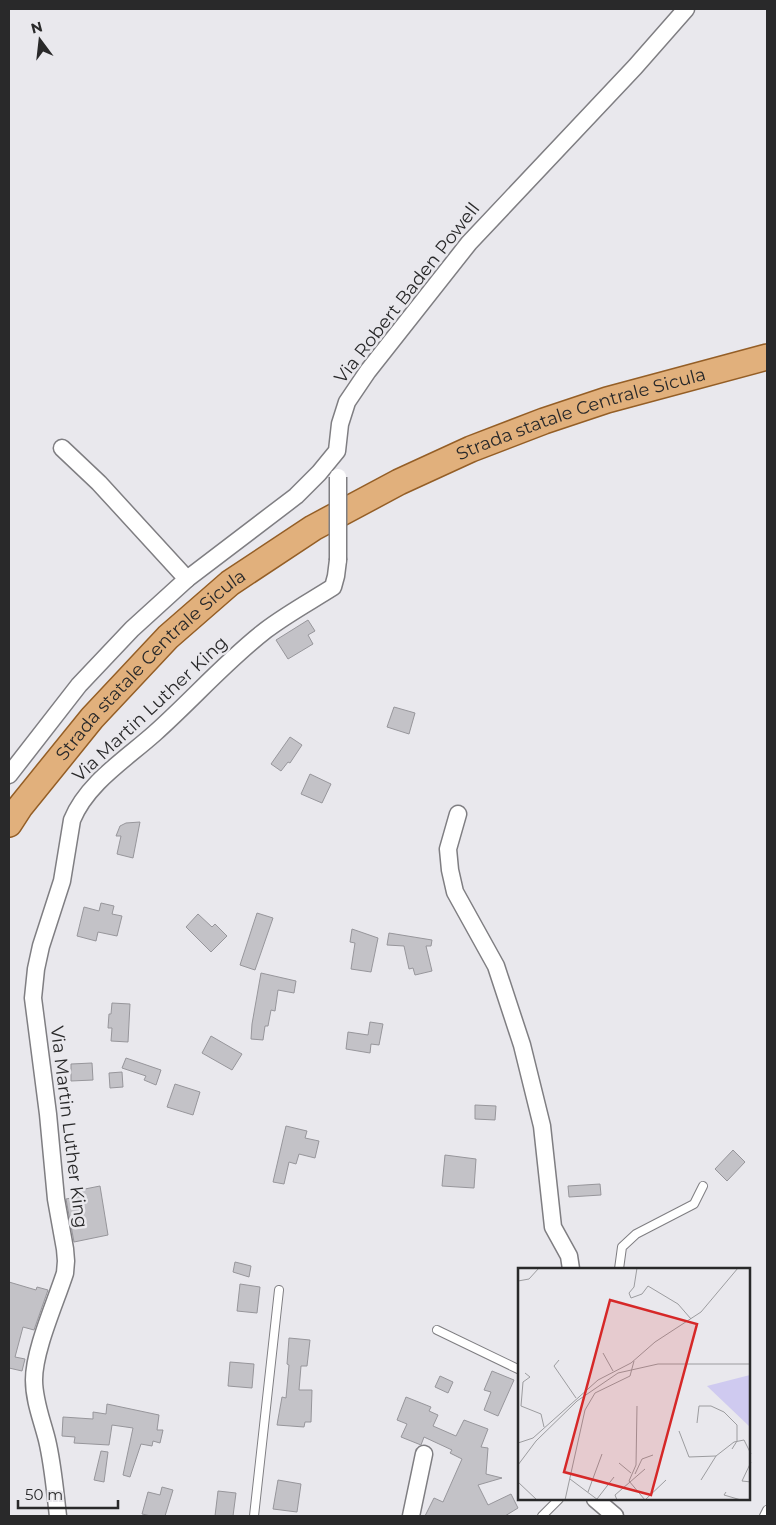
<svg xmlns="http://www.w3.org/2000/svg" width="776" height="1525" viewBox="0 0 776 1525" font-family="Montserrat,sans-serif">
<rect width="100%" height="100%" fill="#e9e8ed"/>
<g fill="#c3c2c7" stroke="#97969b">
<polygon points="308,620 315,631 308,635 313,644 288,659 276,640"/>
<polygon points="394,707 415,713 409,734 387,727"/>
<polygon points="290,737 302,745 290,763 288,762 281,771 271,764"/>
<polygon points="310,774 331,784 322,803 301,794"/>
<polygon points="140,822 133,858 117,854 121,836 116,836 120,826 126,823"/>
<polygon points="101,903 114,906 112,914 122,916 117,936 98,932 96,941 77,936 84,907 99,911"/>
<polygon points="257,913 273,918 255,970 240,965"/>
<polygon points="198,914 212,927 215,924 227,936 211,952 186,927"/>
<polygon points="352,929 378,938 371,972 351,969 355,943 350,942"/>
<polygon points="389,933 432,940 431,946 426,946 432,971 415,975 413,968 409,969 404,946 387,945"/>
<polygon points="261,973 296,981 294,993 278,990 275,1011 271,1010 268,1026 265,1026 263,1040 251,1039 252,1024"/>
<polygon points="112,1003 130,1004 128,1042 111,1041 112,1028 108,1028 109,1014 111,1014"/>
<polygon points="370,1022 383,1024 379,1045 371,1044 370,1053 346,1049 348,1032 368,1035"/>
<polygon points="211,1036 242,1054 232,1070 202,1053"/>
<polygon points="126,1058 161,1070 156,1085 144,1080 146,1076 122,1068"/>
<polygon points="92,1063 93,1080 71,1081 71,1064"/>
<polygon points="122,1072 123,1087 110,1088 109,1073"/>
<polygon points="175,1084 200,1092 193,1115 167,1107"/>
<polygon points="475,1105 496,1106 495,1120 475,1119"/>
<polygon points="286,1126 307,1131 305,1138 319,1141 315,1158 299,1154 296,1164 289,1162 284,1184 273,1182"/>
<polygon points="733,1150 745,1162 727,1181 715,1169"/>
<polygon points="445,1155 476,1159 474,1188 442,1186"/>
<polygon points="600,1184 601,1195 569,1197 568,1186"/>
<polygon points="100,1186 108,1235 74,1242 66,1199 81,1196 80,1190"/>
<polygon points="235,1262 251,1266 249,1277 233,1272"/>
<polygon points="9,1282 36,1290 37,1287 48,1290 34,1330 23,1327 15,1357 25,1359 22,1371 9,1368"/>
<polygon points="240,1284 260,1287 257,1313 237,1311"/>
<polygon points="289,1338 310,1340 307,1366 301,1366 299,1390 312,1390 311,1422 305,1422 304,1427 277,1425 282,1397 286,1398 289,1365 287,1364"/>
<polygon points="230,1362 254,1364 252,1388 228,1386"/>
<polygon points="492,1371 514,1380 498,1416 484,1410 491,1392 484,1390"/>
<polygon points="440,1376 453,1382 448,1393 435,1387"/>
<polygon points="406,1397 431,1407 429,1411 438,1415 433,1426 456,1436 464,1420 488,1429 481,1447 488,1448 486,1474 502,1478 478,1485 488,1505 511,1494 518,1508 505,1516 425,1516 434,1498 443,1502 462,1459 450,1453 452,1450 424,1437 421,1445 401,1437 407,1424 397,1420"/>
<polygon points="107,1404 159,1415 157,1430 163,1430 160,1443 153,1441 152,1446 141,1444 130,1477 123,1475 133,1428 112,1425 109,1445 74,1443 75,1437 62,1436 63,1417 93,1419 93,1412 106,1414"/>
<polygon points="101,1451 108,1452 104,1482 94,1480"/>
<polygon points="278,1480 301,1484 297,1512 273,1509"/>
<polygon points="162,1487 173,1490 165,1516 151,1516 142,1514 148,1492 160,1495"/>
<polygon points="218,1491 236,1493 233,1516 215,1516"/>
</g>
<g fill="none" stroke-linecap="round" stroke-linejoin="round">
<defs>
<g id="service">
<polyline points="619,1269 622,1247 636,1234 694,1204 703,1186"/>
<polyline points="437,1330 520,1370"/>
<polyline points="254,1516 279,1290"/>
<polyline points="542,1516 559,1499"/>
<polyline points="764,1516 767,1510"/>
</g>
<g id="minor">
<polyline points="62,448 99,483 187,579"/>
<polyline points="9,775 79,685 132,629 187,579 296,496 319,473 337,451 340,424 347,402 368,371 469,243 635,67 686,9"/>
<polyline points="458,814 448,849 450,870 455,892 496,966 522,1045 542,1126 553,1227 569,1256 571,1269"/>
<polyline points="595,1499 615,1516"/>
<path d="M58,1516c-3,-25 -5,-51 -11,-76 -5,-20 -13,-39 -13,-60 0,-30 21,-76 31,-107l1,-12 -1,-12 -9,-50 -8,-85 -15,-116 3,-29 5,-23 21,-65 10,-61c15,-37 54,-61 83,-87 38,-34 71,-72 111,-103 21,-16 45,-29 67,-43l3,-11 2,-16"/>
<polyline points="411,1516 424,1454"/>
</g>
<g id="primary">
<path id="s1" d="M9,824l11,-17 72,-89 76,-81 62,-54 83,-55 86,-46 72,-33 73,-28 63,-21 160,-43"/>
</g>
</defs>
<use href="#service" stroke="#7f7e82" stroke-width="10"/>
<use href="#minor" stroke="#7f7e82" stroke-width="19"/>
<use href="#primary" stroke="#945e26" stroke-width="28"/>
<use href="#service" stroke="#fff" stroke-width="8"/>
<use href="#minor" stroke="#fff" stroke-width="16"/>
<use href="#primary" stroke="#e1b07c" stroke-width="25"/>
<defs>
<polyline id="minor-bridge" points="338,477 338,560"/>
</defs>
<use href="#minor-bridge" stroke="#7f7e82" stroke-width="19" stroke-linecap="butt"/>
<use href="#minor-bridge" stroke="#fff" stroke-width="16"/>
</g>
<g text-anchor="middle" stroke-width="5" stroke-linejoin="round" paint-order="stroke">
<g font-size="18" fill="#29292a" stroke="#e9e8ed">
<text transform="translate(407 293) rotate(-52)" y="6">Via Robert Baden Powell</text>
<text dy="6" stroke="none"><textPath href="#s1" startOffset="720">Strada statale Centrale Sicula</textPath></text>
<text dy="6" stroke="none"><textPath href="#s1" startOffset="214">Strada statale Centrale Sicula</textPath></text>
<text transform="translate(150 709) rotate(-43)" y="6">Via Martin Luther King</text>
<text transform="translate(69 1127) rotate(83)" y="6">Via Martin Luther King</text>
</g>
</g>
<g transform="translate(518 1268)">
<rect width="232" height="232" fill="#e9e8ed"/>
<path d="M232,107h1l-1,52 -43,-41z" fill="#cfcaf0"/>
<path fill="none" stroke="#9c9c9f" stroke-width="1" d="M119,0l-3,19 -5,6 2,5 11,-4 6,-8 30,18 13,15M0,13l11,-2 10,-11M85,85l10,18M41,92l-5,6 22,32M7,105l5,4 -7,5 -2,24 20,8 3,13M119,138l-1,59 -7,16 16,19M179,155l2,-17h12l13,6 13,13v16l-5,8M161,163l10,26 27,-1M0,175l15,-5 65,-58 33,-17 24,-21 46,-30 37,-44M233,194l-9,19 9,1M101,195l12,10M0,197l18,-24 41,-40 41,-28 40,-9h93M117,206l7,-15 11,-4M52,211l28,21M183,212l15,-24 18,-14 10,-2 7,14M0,214l19,18M70,224l14,-38M208,224l-2,3 17,5M79,231l17,-22M47,232l20,-90 10,-17 35,-17 4,-15M99,232l-2,-5 30,-26M127,232l21,-20"/>
<path fill="#d62828" fill-opacity="0.15" stroke="#d62828" stroke-width="2.5" d="M92,32l87,24 -46,171 -87,-23z"/>
<rect width="232" height="232" fill="none" stroke="#29292a" stroke-width="2.5"/>
</g>
<rect width="776" height="1525" fill="none" stroke="#29292a" stroke-width="20"/>
<g transform="translate(40 40) rotate(345)" stroke="#e9e8ed" stroke-width="4" paint-order="stroke">
<path d="M0-4L9 19L0 12L-9 19Z" fill="#29292a"/>
<text y="-8" font-size="14" font-weight="bold" text-anchor="middle" fill="#29292a">N</text>
</g>
<path d="M18 1500v8h100v-8" fill="none" stroke="#29292a" stroke-width="2.5"/>
<text x="25" y="1500" font-size="15" fill="#29292a" stroke="#e9e8ed" stroke-width="4" paint-order="stroke">50 m</text>
</svg>
